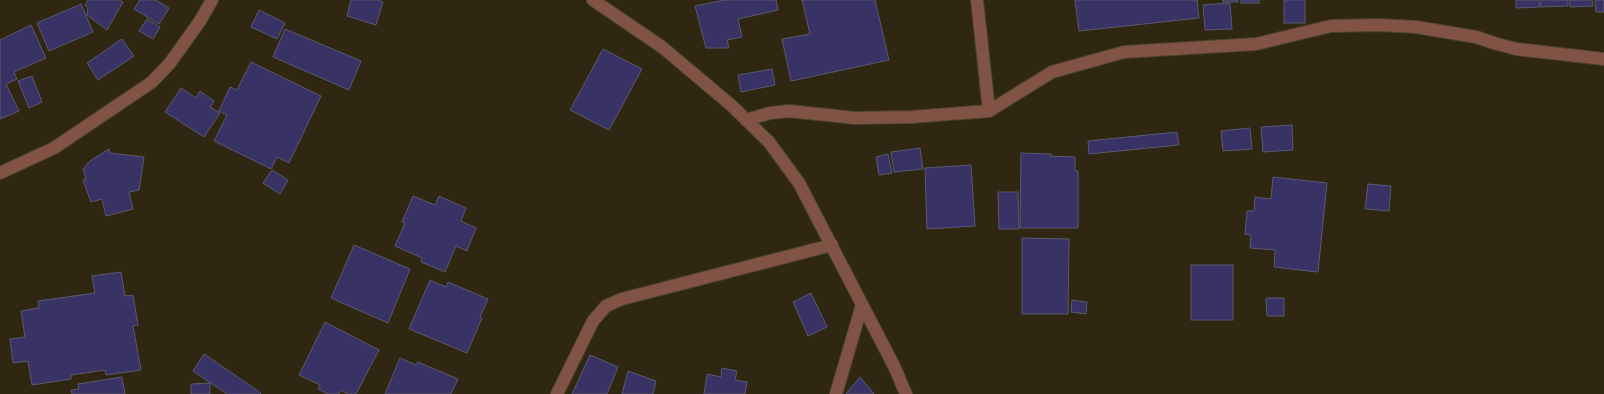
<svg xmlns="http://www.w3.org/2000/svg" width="1604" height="394" viewBox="0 0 1604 394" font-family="'Noto Sans',sans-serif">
<rect width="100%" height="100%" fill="#2f2712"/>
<g fill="#383265" stroke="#5a596f">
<polygon points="88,0 119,0 123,2 107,30 87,15 88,7 85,5"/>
<polygon points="140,0 156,0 169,8 159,24 134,9"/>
<polygon points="351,0 378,0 383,2 376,25 347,16"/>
<polygon points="724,0 776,0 778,10 738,19 742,37 727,40 729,48 706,48 695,6"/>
<polygon points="802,0 875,0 889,60 791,81 782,39 810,34"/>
<polygon points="1075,0 1197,0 1199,18 1079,31"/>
<rect x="1223" y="0" width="15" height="2"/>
<rect x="1241" y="0" width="18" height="3"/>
<rect x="1284" y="0" width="21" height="23"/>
<polygon points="1516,0 1539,0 1540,7 1516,8"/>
<polygon points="1541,0 1568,0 1568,6 1541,7"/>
<polygon points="1570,0 1592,0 1593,6 1570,7"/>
<polygon points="1595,0 1604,0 1604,12 1596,12"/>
<polygon points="1230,3 1232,29 1205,30 1203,5"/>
<polygon points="81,4 93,32 49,51 37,23"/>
<polygon points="259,10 285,23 277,39 251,27"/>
<polygon points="147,19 160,27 153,39 139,31"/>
<polygon points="31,25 46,58 14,72 17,79 6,84 19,111 0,119 0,40"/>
<polygon points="285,29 361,61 349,90 273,57"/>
<polygon points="122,39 134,56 98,80 87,63"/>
<polygon points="603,49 642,69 609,130 570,110"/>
<polygon points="251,62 321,96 289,163 277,157 271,169 214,141 227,115 219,111 230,87 237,90"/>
<polygon points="772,69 775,85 741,92 738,75"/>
<polygon points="32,76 42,102 29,108 18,81"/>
<polygon points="181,88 196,98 200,91 214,101 210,107 220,113 204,137 165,112"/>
<polygon points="1292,125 1293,150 1263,152 1261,127"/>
<polygon points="1250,128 1252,149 1223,151 1221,131"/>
<polygon points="1177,132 1179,145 1089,154 1088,141"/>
<polygon points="920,148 923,169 894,172 891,152"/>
<polygon points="109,149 110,153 144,157 139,190 129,192 133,209 106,216 102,199 91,202 83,180 86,179 83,169 90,161"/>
<polygon points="1021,153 1051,154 1050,156 1075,157 1075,171 1078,171 1078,228 1020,228"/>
<polygon points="888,154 892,173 879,175 876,157"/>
<polygon points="971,165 975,226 927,229 925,168"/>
<polygon points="272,170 288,180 280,194 263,183"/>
<polygon points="1273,177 1327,183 1318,272 1274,267 1275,250 1250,248 1251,235 1245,234 1247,211 1254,211 1255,197 1271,199"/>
<polygon points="1368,184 1391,186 1389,211 1365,209"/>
<polygon points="998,192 1018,192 1019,229 999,229"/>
<polygon points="413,196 435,205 439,196 466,208 461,221 476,228 467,251 456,246 445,272 421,262 422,258 395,246 405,223 402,222"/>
<polygon points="1022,238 1069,239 1068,314 1022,314"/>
<polygon points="354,245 410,269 388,323 331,298"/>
<rect x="1191" y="265" width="42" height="55"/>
<polygon points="121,272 125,296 133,295 138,325 133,326 141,370 106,375 105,370 71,375 71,379 32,385 28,361 13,363 10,339 25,337 21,311 39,308 38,301 95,293 92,276"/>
<polygon points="430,280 446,287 448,282 488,299 480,317 482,318 467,353 409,329"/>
<polygon points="811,293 827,327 808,336 793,302"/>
<polygon points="1266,298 1284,298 1284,316 1267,316"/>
<polygon points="1072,300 1087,302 1086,314 1071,312"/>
<polygon points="325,322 379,350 356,394 348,394 341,390 339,394 328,394 318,389 320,385 299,375"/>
<polygon points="204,354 261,393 260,394 227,394 193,371"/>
<polygon points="590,355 618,367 607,394 572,394"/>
<polygon points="400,358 416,365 418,362 458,379 451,394 385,394"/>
<polygon points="722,368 737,371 735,380 747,382 745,394 704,394 707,374 721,377"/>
<polygon points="628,371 656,381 653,394 622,394"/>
<polygon points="122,377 125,394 72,394 71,390 79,389 78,384"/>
<polygon points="860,377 874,394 846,394"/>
<polygon points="210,383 210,394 191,394 191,384"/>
</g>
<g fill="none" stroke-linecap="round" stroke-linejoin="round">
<defs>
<g id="minor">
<polyline points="593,0 662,47 731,105 769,142 799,183 894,366 906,394"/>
<polyline points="977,0 989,111"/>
<polyline points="746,120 770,113 789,111 855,118 911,117 989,111 1052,72 1124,52 1256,44 1331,26 1378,25 1416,27 1476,37 1494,43 1516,49 1604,59"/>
<polyline points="0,173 54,148 152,82 170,63 200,21 212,0"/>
<polyline points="557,394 593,321 606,306 622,299 832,245"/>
<polyline points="836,394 862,305"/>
</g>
</defs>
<use href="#minor" stroke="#4b432f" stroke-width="14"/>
<use href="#minor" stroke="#805345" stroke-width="12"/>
</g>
</svg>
